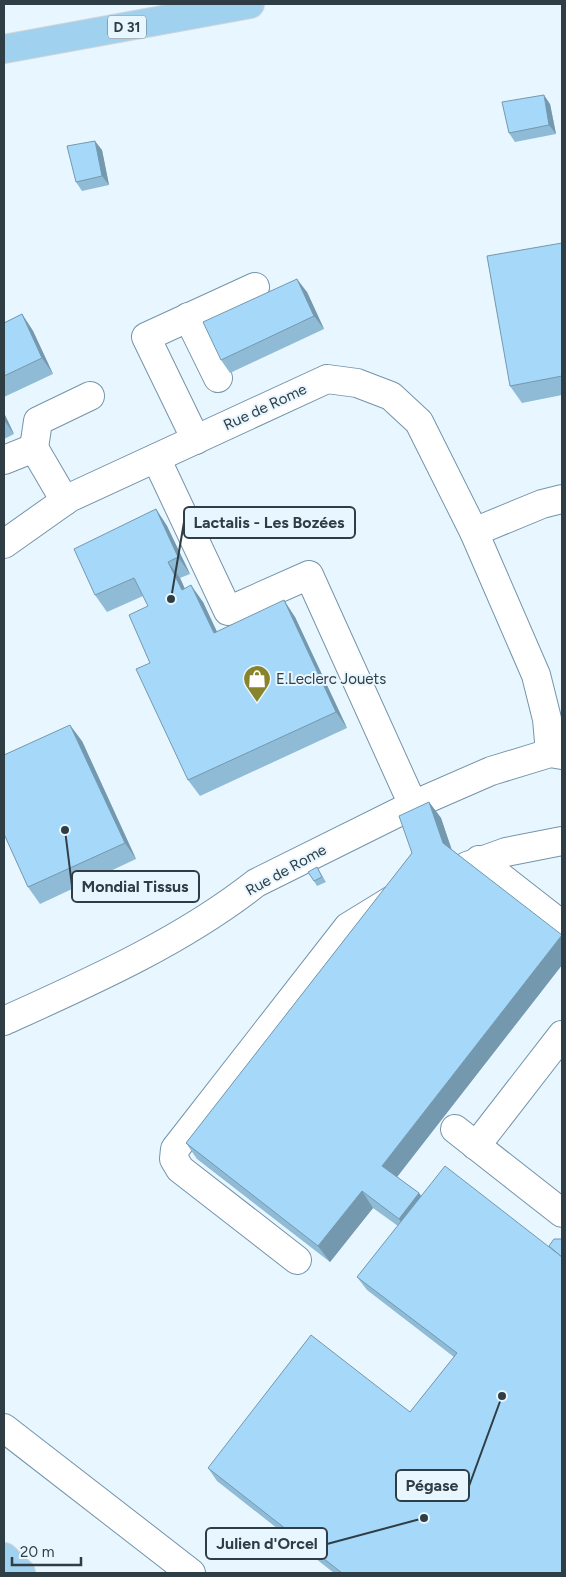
<svg xmlns="http://www.w3.org/2000/svg" width="566" height="1577" viewBox="0 0 566 1577" font-family="Figtree,sans-serif">
<rect width="100%" height="100%" fill="#e8f6ff"/>
<g fill="none" stroke-linecap="round" stroke-linejoin="round">
<defs>
<g id="minor">
<polyline points="188,317 218,378"/>
<polyline points="196,440 146,337 255,287"/>
<polyline points="34,448 38,421 90,396"/>
<polyline points="156,458 228,611 309,575 413,805"/>
<polyline points="4,460 34,448 65,501"/>
<polyline points="474,532 542,504 562,499"/>
<polyline points="4,544 69,498 327,379 357,383 391,396 419,422 474,532 536,675 547,719 550,753"/>
<polyline points="479,860 562,925"/>
<polyline points="467,866 506,852 562,841"/>
<path d="M4,1021c86,-39 177,-79 252,-138l157,-78 78,-34 59,-18 12,2"/>
<polyline points="455,1129 562,1213"/>
<polyline points="476,1146 562,1035"/>
<polyline points="297,1260 180,1169 174,1159 175,1149 348,927 392,900"/>
<polyline points="4,1428 191,1573"/>
</g>
<g id="major">
<polyline points="4,49 250,4"/>
<polyline points="4,1557 21,1573"/>
</g>
</defs>
<use href="#minor" stroke="#7494a9" stroke-width="30"/>
<use href="#major" stroke="#d1d4d6" stroke-width="30"/>
<use href="#minor" stroke="#fff" stroke-width="28"/>
<use href="#major" stroke="#a0d1ee" stroke-width="28"/>
</g>
<g fill="#8fbbd6">
<polygon points="550,104 556,134 515,142 509,133"/>
<polygon points="102,150 109,185 82,191 76,182"/>
<polygon points="562,243 562,395 522,403 510,386"/>
<polygon points="307,292 324,329 230,373 221,360"/>
<polygon points="22,314 33,331 53,374 4,397 4,323"/>
<polygon points="4,413 14,434 4,439"/>
<polygon points="156,509 167,526 190,574 180,578 185,589 203,602 217,632 295,617 347,728 200,796 188,780 150,663 148,606 143,596 107,612 95,595"/>
<polygon points="82,741 136,859 40,904 28,887"/>
<polygon points="429,802 441,818 451,849 562,936 562,965 397,1177 419,1193 421,1196 562,1573 334,1573 217,1481 208,1468 410,1412 454,1357 367,1290 357,1277 398,1226 373,1208 330,1262 197,1159 186,1143 412,853"/>
<polygon points="317,867 326,882 317,886 314,881"/>
</g>
<g fill="#7498ae">
<polygon points="544,95 550,104 556,134 549,125"/>
<polygon points="95,141 102,150 109,185 102,176"/>
<polygon points="297,279 307,292 324,329 314,316"/>
<polygon points="22,314 33,331 53,374 42,358"/>
<polygon points="4,413 14,434 4,420"/>
<polygon points="156,509 167,526 190,574 178,557"/>
<polygon points="168,562 180,578 193,607 182,590"/>
<polygon points="191,585 203,602 225,649 214,633"/>
<polygon points="284,600 295,617 347,728 336,712"/>
<polygon points="70,725 82,741 136,859 125,843"/>
<polygon points="429,802 441,818 455,859 443,843"/>
<polygon points="562,935 562,965 393,1182 382,1166"/>
<polygon points="362,1191 373,1208 330,1262 318,1246"/>
<polygon points="419,1193 431,1210 410,1235 399,1219"/>
</g>
<g fill="#a6d9f9" stroke="#7498ae">
<polygon points="544,95 549,125 509,133 502,102"/>
<polygon points="95,141 102,176 76,182 67,146"/>
<polygon points="562,243 562,376 510,386 487,256"/>
<polygon points="297,279 314,316 221,360 203,322"/>
<polygon points="22,314 42,358 4,376 4,323"/>
<polygon points="156,509 178,557 168,562 182,590 191,585 214,633 284,600 336,712 188,780 136,669 150,663 129,615 148,606 134,578 95,595 74,549"/>
<polygon points="70,725 125,843 28,887 4,834 4,755"/>
<polygon points="429,802 443,843 562,935 382,1166 419,1193 399,1219 362,1191 318,1246 186,1143 412,853 399,816"/>
<polygon points="317,867 322,877 314,881 308,872"/>
<polygon points="445,1166 562,1257 562,1573 342,1573 208,1468 311,1335 410,1412 457,1353 357,1277"/>
<polygon points="554,1239 562,1239 562,1257 549,1246"/>
</g>
<defs>
<symbol id="shop-pin" viewBox="-11 -11 22 30"><path d="M0 17L-7.5 6A9.5 9.5 0 1 1 7.5 6Z" fill="#88842c" stroke="#e8f6ff"/><path d="M-5-2.5h2.3a2.7 3.5 0 0 1 5.4 0H5L5.5 6h-11ZM-1.5-2.5h3a1.5 2.3 0 0 0-3 0Z" fill="#fff"/></symbol>
</defs>
<g fill-rule="evenodd">
<use href="#shop-pin" x="241" y="663" width="32" height="43"/>
</g>
<g text-anchor="middle" stroke-width="4" stroke-linejoin="round" paint-order="stroke">
<rect fill="#e8f6ff" stroke="#66747d" stroke-width="1" x="108" y="15.5" width="38" height="23" rx="4"/>
<g font-size="14" font-weight="bold" fill="#2f3d45">
<text x="127" y="32">D 31</text>
</g>
<g font-size="15" fill="#2f3d45" stroke="#e8f6ff">
<text transform="translate(265 407) rotate(-25)" y="5">Rue de Rome</text>
<text transform="translate(286 870) rotate(-29)" y="5">Rue de Rome</text>
</g>
<g font-size="15" fill="#2f3d45" stroke="#e8f6ff" text-anchor="start">
<text x="276" y="684">E.Leclerc Jouets</text>
</g>
</g>
<path fill="none" stroke="#2f3d45" stroke-width="2" d="M171 599L184 522M65 830L72 886M502 1396L469 1486M424 1518L327 1544"/>
<g fill="#2f3d45" stroke="#e8f6ff" stroke-width="2">
<circle cx="171" cy="599" r="5"/>
<circle cx="65" cy="830" r="5"/>
<circle cx="502" cy="1396" r="5"/>
<circle cx="424" cy="1518" r="5"/>
</g>
<g fill="#e8f6ff" stroke="#2f3d45" stroke-width="2">
<rect x="184" y="507" width="171" height="31" rx="5"/>
<rect x="72" y="871" width="127" height="31" rx="5"/>
<rect x="396" y="1470" width="73" height="31" rx="5"/>
<rect x="206" y="1528" width="121" height="31" rx="5"/>
</g>
<g font-size="16" text-anchor="middle" font-weight="bold" fill="#2f3d45">
<text x="269" y="528">Lactalis - Les Bozées</text>
<text x="135" y="892">Mondial Tissus</text>
<text x="432" y="1491">Pégase</text>
<text x="267" y="1549">Julien d'Orcel</text>
</g>
<rect width="566" height="1577" fill="none" stroke="#2f3d45" stroke-width="10"/>
<path d="M12 1557v8h69v-8" fill="none" stroke="#2f3d45" stroke-width="2.5"/>
<text x="20" y="1557" font-size="15" fill="#2f3d45" stroke="#e8f6ff" stroke-width="4" paint-order="stroke">20 m</text>
</svg>
